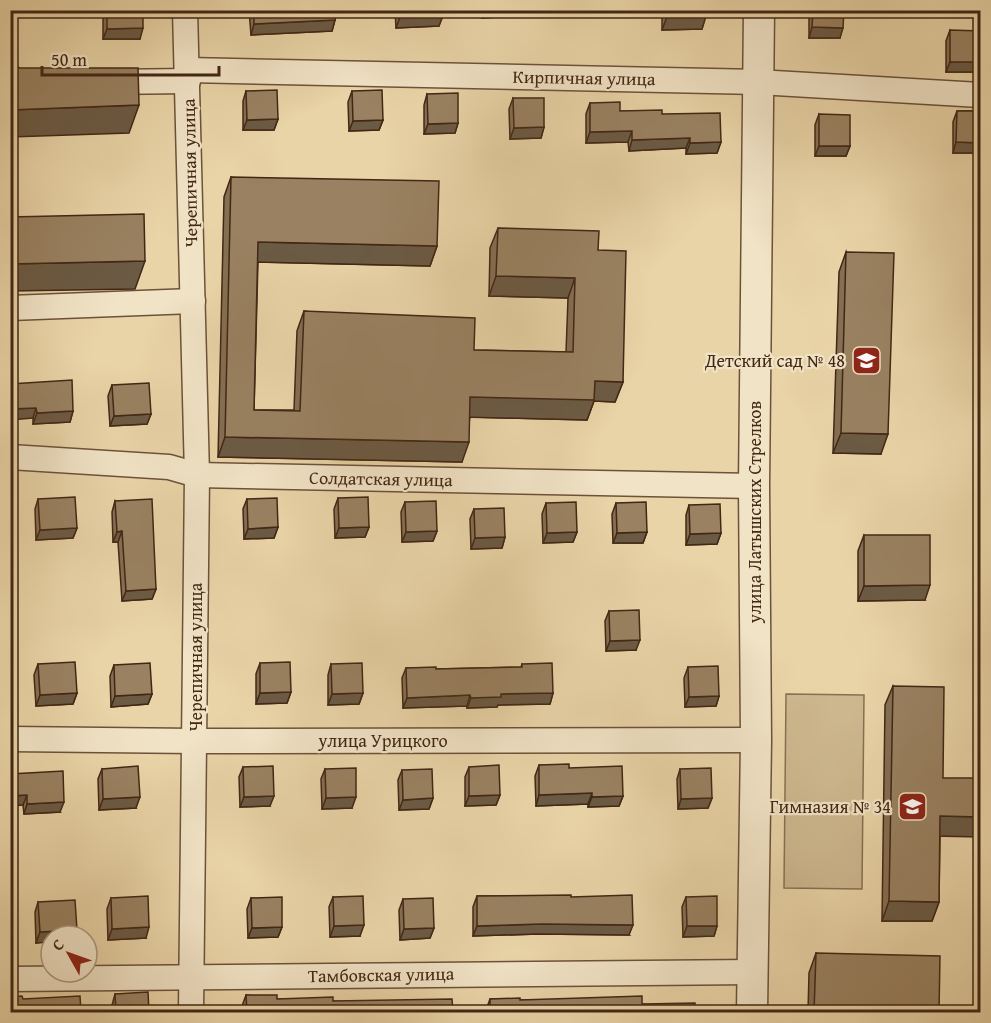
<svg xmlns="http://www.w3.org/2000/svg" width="991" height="1023" viewBox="0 0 991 1023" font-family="'Gentium Book Plus',serif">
<rect width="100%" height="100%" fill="#e9d4a7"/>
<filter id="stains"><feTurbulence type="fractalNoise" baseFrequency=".00333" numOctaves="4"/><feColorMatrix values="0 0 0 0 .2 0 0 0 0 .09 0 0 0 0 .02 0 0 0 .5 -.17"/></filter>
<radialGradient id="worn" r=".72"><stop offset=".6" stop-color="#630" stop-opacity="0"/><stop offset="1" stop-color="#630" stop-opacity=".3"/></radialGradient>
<polygon fill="#cdb78e" stroke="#886f52" stroke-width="1.5" points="786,694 864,695 862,889 784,888"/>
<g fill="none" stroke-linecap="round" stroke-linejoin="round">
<defs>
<g id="minor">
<polyline points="185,10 197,475 191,1012"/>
<polyline points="188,70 759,82 980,95"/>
<polyline points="106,82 188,81"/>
<polyline points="10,308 193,301"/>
<polyline points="10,457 169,467 197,475 754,486"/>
<polyline points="10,739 195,741 756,740"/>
<polyline points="10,979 752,972"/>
</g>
<polyline id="tertiary" points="752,1012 756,740 754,486 759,10"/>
</defs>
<use href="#minor" stroke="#6c523a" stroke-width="27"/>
<use href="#tertiary" stroke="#6c523a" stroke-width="33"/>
<use href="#minor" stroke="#f1e3c6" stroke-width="24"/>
<use href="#tertiary" stroke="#f1e3c6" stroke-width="30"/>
</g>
<g fill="#846f53" stroke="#422715" stroke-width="1.5">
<polygon points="103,10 143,10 140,39 103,39"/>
<polygon points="249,10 335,10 335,20 332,31 251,35"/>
<polygon points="395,10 443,10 439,26 396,28"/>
<polygon points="481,10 573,10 572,12 482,18"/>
<polygon points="662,10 707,10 702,29 662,30"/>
<polygon points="809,10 844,10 840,38 809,38"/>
<polygon points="950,30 980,64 977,72 946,72 946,41"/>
<polygon points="246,91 278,119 274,130 243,130 243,101"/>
<polygon points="352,91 383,120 379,130 349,131 348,102"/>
<polygon points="427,94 458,123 455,133 424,134 424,105"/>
<polygon points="513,98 544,127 541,138 510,139 509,109"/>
<polygon points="590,103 620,111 662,114 721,142 717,153 686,154 686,148 629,151 628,142 586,143 586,114"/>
<polygon points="957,111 981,111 981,153 953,153 953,122"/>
<polygon points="819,114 850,146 846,156 815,156 815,125"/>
<polygon points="231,177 437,246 430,266 258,262 254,410 294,410 297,331 304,311 474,350 566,352 568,298 489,296 490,248 498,228 598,250 623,382 615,402 594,401 587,420 470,417 462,462 218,457 224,197"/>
<polygon points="846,252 881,454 833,453 839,272"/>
<polygon points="10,384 73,411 70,422 33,424 33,418"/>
<polygon points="112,385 151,414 147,424 110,426 108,396"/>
<polygon points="338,498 369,527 365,537 335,538 334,509"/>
<polygon points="38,499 77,528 73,538 36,540 35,509"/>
<polygon points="247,499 278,527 274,538 244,539 243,509"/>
<polygon points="115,501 156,589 152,599 122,601 118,542 113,542 112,512"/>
<polygon points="405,502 437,531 433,541 402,542 401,512"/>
<polygon points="546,503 577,532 573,542 543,543 542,514"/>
<polygon points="616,503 647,532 643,543 613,543 612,514"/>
<polygon points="689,505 721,533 717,544 686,545 686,515"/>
<polygon points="474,509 505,537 502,548 471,549 470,519"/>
<polygon points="864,535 925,600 858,601 858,551"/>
<polygon points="609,611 636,650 606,651 605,621"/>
<polygon points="260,663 291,692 287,703 256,704 256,674"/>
<polygon points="38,664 77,693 73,704 36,706 34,675"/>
<polygon points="331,664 363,693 359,704 328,705 328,675"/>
<polygon points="522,664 553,693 550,704 498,705 497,707 467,708 467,706 403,708 402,678 406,668 436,669 521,667"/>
<polygon points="114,665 152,694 148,704 111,707 110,676"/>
<polygon points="688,667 719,696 716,706 685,707 684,678"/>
<polygon points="893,686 940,836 939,902 932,921 882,921 885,705"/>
<polygon points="539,765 569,768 623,796 619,806 588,807 588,804 536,806 535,776"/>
<polygon points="243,767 270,806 240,807 239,777"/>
<polygon points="469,767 500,795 496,805 465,806 465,777"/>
<polygon points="102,769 136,808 99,810 98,779"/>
<polygon points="325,769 352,808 322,809 321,779"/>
<polygon points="680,769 712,798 708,808 678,809 677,779"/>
<polygon points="402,770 433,798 429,809 399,810 398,780"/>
<polygon points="10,774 60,812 24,814 23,805"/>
<polygon points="477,896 571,897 629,935 538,934 473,936 473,907"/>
<polygon points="333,897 360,936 330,937 329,907"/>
<polygon points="686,897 717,926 714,936 683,937 682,907"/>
<polygon points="111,898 146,938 108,940 107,909"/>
<polygon points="251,898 282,927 278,937 248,938 247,909"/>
<polygon points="403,899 434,928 430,938 400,940 399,910"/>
<polygon points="38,902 75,936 36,943 35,912"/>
<polygon points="816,953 939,1012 808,1012 809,973"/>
<polygon points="115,994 149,1012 112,1012 112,1005"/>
<polygon points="246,995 277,999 333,1001 453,1012 243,1012 242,1006"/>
<polygon points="490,999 642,1004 695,1012 486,1012 486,1010"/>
</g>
<g fill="#6b5a44" stroke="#422715" stroke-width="1.5">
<polygon points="484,10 573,10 572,12 482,18"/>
<polygon points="707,13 702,29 662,30 668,14"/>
<polygon points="443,16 439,26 396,28 400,17"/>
<polygon points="335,20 332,31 251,35 254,24"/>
<polygon points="812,27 843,28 840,38 809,38"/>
<polygon points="143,28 140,39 103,39 107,29"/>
<polygon points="981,56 981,64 977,72 946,72 950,62"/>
<polygon points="139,105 129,133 10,137 10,110"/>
<polygon points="278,119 274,130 243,130 247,120"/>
<polygon points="383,120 379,130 349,131 353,121"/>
<polygon points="458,123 455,133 424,134 428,124"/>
<polygon points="544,127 541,138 510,139 514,128"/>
<polygon points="632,131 628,142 586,143 590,132"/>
<polygon points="690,138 686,148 629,151 632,140"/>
<polygon points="721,142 717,153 686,154 690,143"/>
<polygon points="956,142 981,143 981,153 953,153"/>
<polygon points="819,146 850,146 846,156 815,156"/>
<polygon points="258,242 437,246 430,266 251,262"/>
<polygon points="145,261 135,289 10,291 10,264"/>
<polygon points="496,276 575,278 568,298 489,296"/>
<polygon points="595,381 623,382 615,402 594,401 587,420 463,417 470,397"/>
<polygon points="36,408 33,418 10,420 10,409"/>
<polygon points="73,411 70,422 33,424 37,413"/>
<polygon points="151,414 147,424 110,426 114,416"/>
<polygon points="841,433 888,434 881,454 833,453"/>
<polygon points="225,437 469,442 462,462 218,457"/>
<polygon points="278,527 274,538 244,539 248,529"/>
<polygon points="369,527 365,537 335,538 339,528"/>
<polygon points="77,528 73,538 36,540 40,530"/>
<polygon points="122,531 118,542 113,542 117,532"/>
<polygon points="437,531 433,541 402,542 406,532"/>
<polygon points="577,532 573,542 543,543 547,533"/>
<polygon points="647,532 643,543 613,543 617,533"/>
<polygon points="721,533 717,544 686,545 690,534"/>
<polygon points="505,537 502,548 471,549 475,538"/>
<polygon points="930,585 925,600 858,601 864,586"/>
<polygon points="156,589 152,599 122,601 126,591"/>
<polygon points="640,640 636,650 606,651 610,641"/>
<polygon points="291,692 287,703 256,704 260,693"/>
<polygon points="77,693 73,704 36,706 40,695"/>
<polygon points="363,693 359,704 328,705 332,694"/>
<polygon points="553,693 550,704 498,705 497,707 467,708 471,698 501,694"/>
<polygon points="152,694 148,704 111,707 115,696"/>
<polygon points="470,695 467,706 403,708 407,698"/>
<polygon points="719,696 716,706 685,707 689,697"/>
<polygon points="592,793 588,804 536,806 539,795"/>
<polygon points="27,795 23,805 10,806 10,796"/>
<polygon points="500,795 496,805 465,806 469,796"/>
<polygon points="274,796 270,806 240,807 244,797"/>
<polygon points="623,796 619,806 588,807 592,797"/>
<polygon points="140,797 136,808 99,810 103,799"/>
<polygon points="356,797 352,808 322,809 326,798"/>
<polygon points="433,798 429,809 399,810 403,800"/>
<polygon points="712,798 708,808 678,809 681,799"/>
<polygon points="64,802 60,812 24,814 27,804"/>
<polygon points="940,816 981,817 981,837 933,836"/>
<polygon points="889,901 939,902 932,921 882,921"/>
<polygon points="542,924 633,925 629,935 538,934 473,936 477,926"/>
<polygon points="364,925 360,936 330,937 334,926"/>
<polygon points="687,926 717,926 714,936 683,937"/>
<polygon points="149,927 146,938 108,940 112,929"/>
<polygon points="282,927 278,937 248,938 252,928"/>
<polygon points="434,928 430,938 400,940 404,929"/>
<polygon points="77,930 75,936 51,936 51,942 36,943 40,932"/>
</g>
<g fill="#998161" stroke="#422715" stroke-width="1.5">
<polygon points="107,10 143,10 143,28 107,29"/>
<polygon points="254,10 335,10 335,20 254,24"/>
<polygon points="399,10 443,10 443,16 400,17"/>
<polygon points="668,10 707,10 707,13 668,14"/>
<polygon points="813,10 844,10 843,28 812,27"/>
<polygon points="950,30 981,31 981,62 950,62"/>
<polygon points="10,64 20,68 138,68 139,105 10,110"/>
<polygon points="277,90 278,119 247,120 246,91"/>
<polygon points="382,90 383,120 353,121 352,91"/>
<polygon points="458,93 458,123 428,124 427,94"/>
<polygon points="513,98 544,98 544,127 514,128"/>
<polygon points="620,102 620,111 662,110 662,114 720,113 721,142 690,143 690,138 632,140 632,131 590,132 590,103"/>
<polygon points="957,111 981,111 981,143 956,142"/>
<polygon points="819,114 850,115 850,146 819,146"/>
<polygon points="231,177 439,181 437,246 258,242 254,410 300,411 304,311 475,318 474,350 573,352 575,278 496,276 498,228 599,231 598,250 626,251 623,382 595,381 594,400 470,397 469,442 225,437"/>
<polygon points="144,214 145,261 10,264 10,217"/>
<polygon points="846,252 894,253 888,434 841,433"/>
<polygon points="72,380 73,411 37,413 36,408 10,409 10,384"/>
<polygon points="149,383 151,414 114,416 112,385"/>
<polygon points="75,497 77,528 40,530 38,499"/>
<polygon points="368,497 369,527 339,528 338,498"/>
<polygon points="277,498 278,527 248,529 247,499"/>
<polygon points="152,499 156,589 126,591 122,531 117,532 115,501"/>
<polygon points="436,501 437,531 406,532 405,502"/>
<polygon points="576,502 577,532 547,533 546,503"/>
<polygon points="646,502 647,532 617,533 616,503"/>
<polygon points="720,504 721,533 690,534 689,505"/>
<polygon points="504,508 505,537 475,538 474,509"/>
<polygon points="864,535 930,535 930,585 864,586"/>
<polygon points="639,610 640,640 610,641 609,611"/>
<polygon points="75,662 77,693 40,695 38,664"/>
<polygon points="290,662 291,692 260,693 260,663"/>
<polygon points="150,663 152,694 115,696 114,665"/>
<polygon points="362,663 363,693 332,694 331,664"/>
<polygon points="552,663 553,693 501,694 501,697 471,698 470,695 407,698 406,668 436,667 436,669 522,667 522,664"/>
<polygon points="718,666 719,696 689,697 688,667"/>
<polygon points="893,686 944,687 943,778 981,778 981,817 940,816 939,902 889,901"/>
<polygon points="569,764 569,768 622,766 623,796 592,797 592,793 539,795 539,765"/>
<polygon points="499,765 500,795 469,796 469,767"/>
<polygon points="138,766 140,797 103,799 102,769"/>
<polygon points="273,766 274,796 244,797 243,767"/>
<polygon points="356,768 356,797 326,798 325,769"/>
<polygon points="711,768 712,798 681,799 680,769"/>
<polygon points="432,769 433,798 403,800 402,770"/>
<polygon points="63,771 64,802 27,804 27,795 10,796 10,774"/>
<polygon points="571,895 571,897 632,895 633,925 542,924 477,926 477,896"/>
<polygon points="148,896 149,927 112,929 111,898"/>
<polygon points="363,896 364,925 334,926 333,897"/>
<polygon points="717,896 717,926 687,926 686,897"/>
<polygon points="282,897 282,927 252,928 251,898"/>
<polygon points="433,898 434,928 404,929 403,899"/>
<polygon points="75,900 77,930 40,932 38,902"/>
<polygon points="816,953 940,956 939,1012 814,1012"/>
<polygon points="148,992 149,1012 116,1012 115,994"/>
<polygon points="246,995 277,995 277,999 333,997 333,1001 452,999 453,1012 247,1012"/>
<polygon points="22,996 23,999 80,996 81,1012 10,1012 10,997"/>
<polygon points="642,996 642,1004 695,1003 695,1012 490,1012 490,999 520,998 520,1000"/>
</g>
<defs>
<symbol id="school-square" viewBox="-11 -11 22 22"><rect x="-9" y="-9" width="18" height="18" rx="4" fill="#8f2418" stroke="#f1e3c6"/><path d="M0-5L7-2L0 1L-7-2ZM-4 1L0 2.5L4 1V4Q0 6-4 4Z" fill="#fff"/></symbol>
</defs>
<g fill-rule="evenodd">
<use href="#school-square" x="850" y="344" width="33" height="33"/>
<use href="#school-square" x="896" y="790" width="33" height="33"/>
</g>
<g text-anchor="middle" stroke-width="4.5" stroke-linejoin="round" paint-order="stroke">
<g font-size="18" fill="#422715" stroke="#f1e3c6">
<text transform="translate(584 78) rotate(1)" y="6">Кирпичная улица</text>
<text transform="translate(190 173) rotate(-91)" y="6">Черепичная улица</text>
<text transform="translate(381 479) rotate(1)" y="6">Солдатская улица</text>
<text transform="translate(755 512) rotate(-90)" y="6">улица Латышских Стрелков</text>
<text transform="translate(196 657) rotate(-90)" y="6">Черепичная улица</text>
<text x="383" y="747">улица Урицкого</text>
<text transform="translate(381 975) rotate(-1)" y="6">Тамбовская улица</text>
</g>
<g font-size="18" fill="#422715" stroke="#f1e3c6" text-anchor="end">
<text x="845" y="367">Детский сад № 48</text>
<text x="891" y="813">Гимназия № 34</text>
</g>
</g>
<rect width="991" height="1023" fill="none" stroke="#e9d4a7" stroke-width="36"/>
<rect x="12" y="12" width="967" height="999" fill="none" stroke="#422715" stroke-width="3"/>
<rect x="18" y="18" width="955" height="987" fill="none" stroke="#422715" stroke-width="1.5"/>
<g transform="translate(69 954) rotate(310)"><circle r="28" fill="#f1e3c6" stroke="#ab987f" stroke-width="1.5"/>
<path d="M0-4.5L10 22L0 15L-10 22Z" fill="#8f2418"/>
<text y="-9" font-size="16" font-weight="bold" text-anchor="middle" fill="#422715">С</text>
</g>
<path d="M42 66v9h177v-9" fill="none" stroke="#422715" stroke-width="3"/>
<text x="51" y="66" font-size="18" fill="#422715" stroke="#f1e3c6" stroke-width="4.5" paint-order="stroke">50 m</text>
<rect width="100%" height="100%" filter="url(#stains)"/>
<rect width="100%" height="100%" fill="url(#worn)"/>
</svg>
